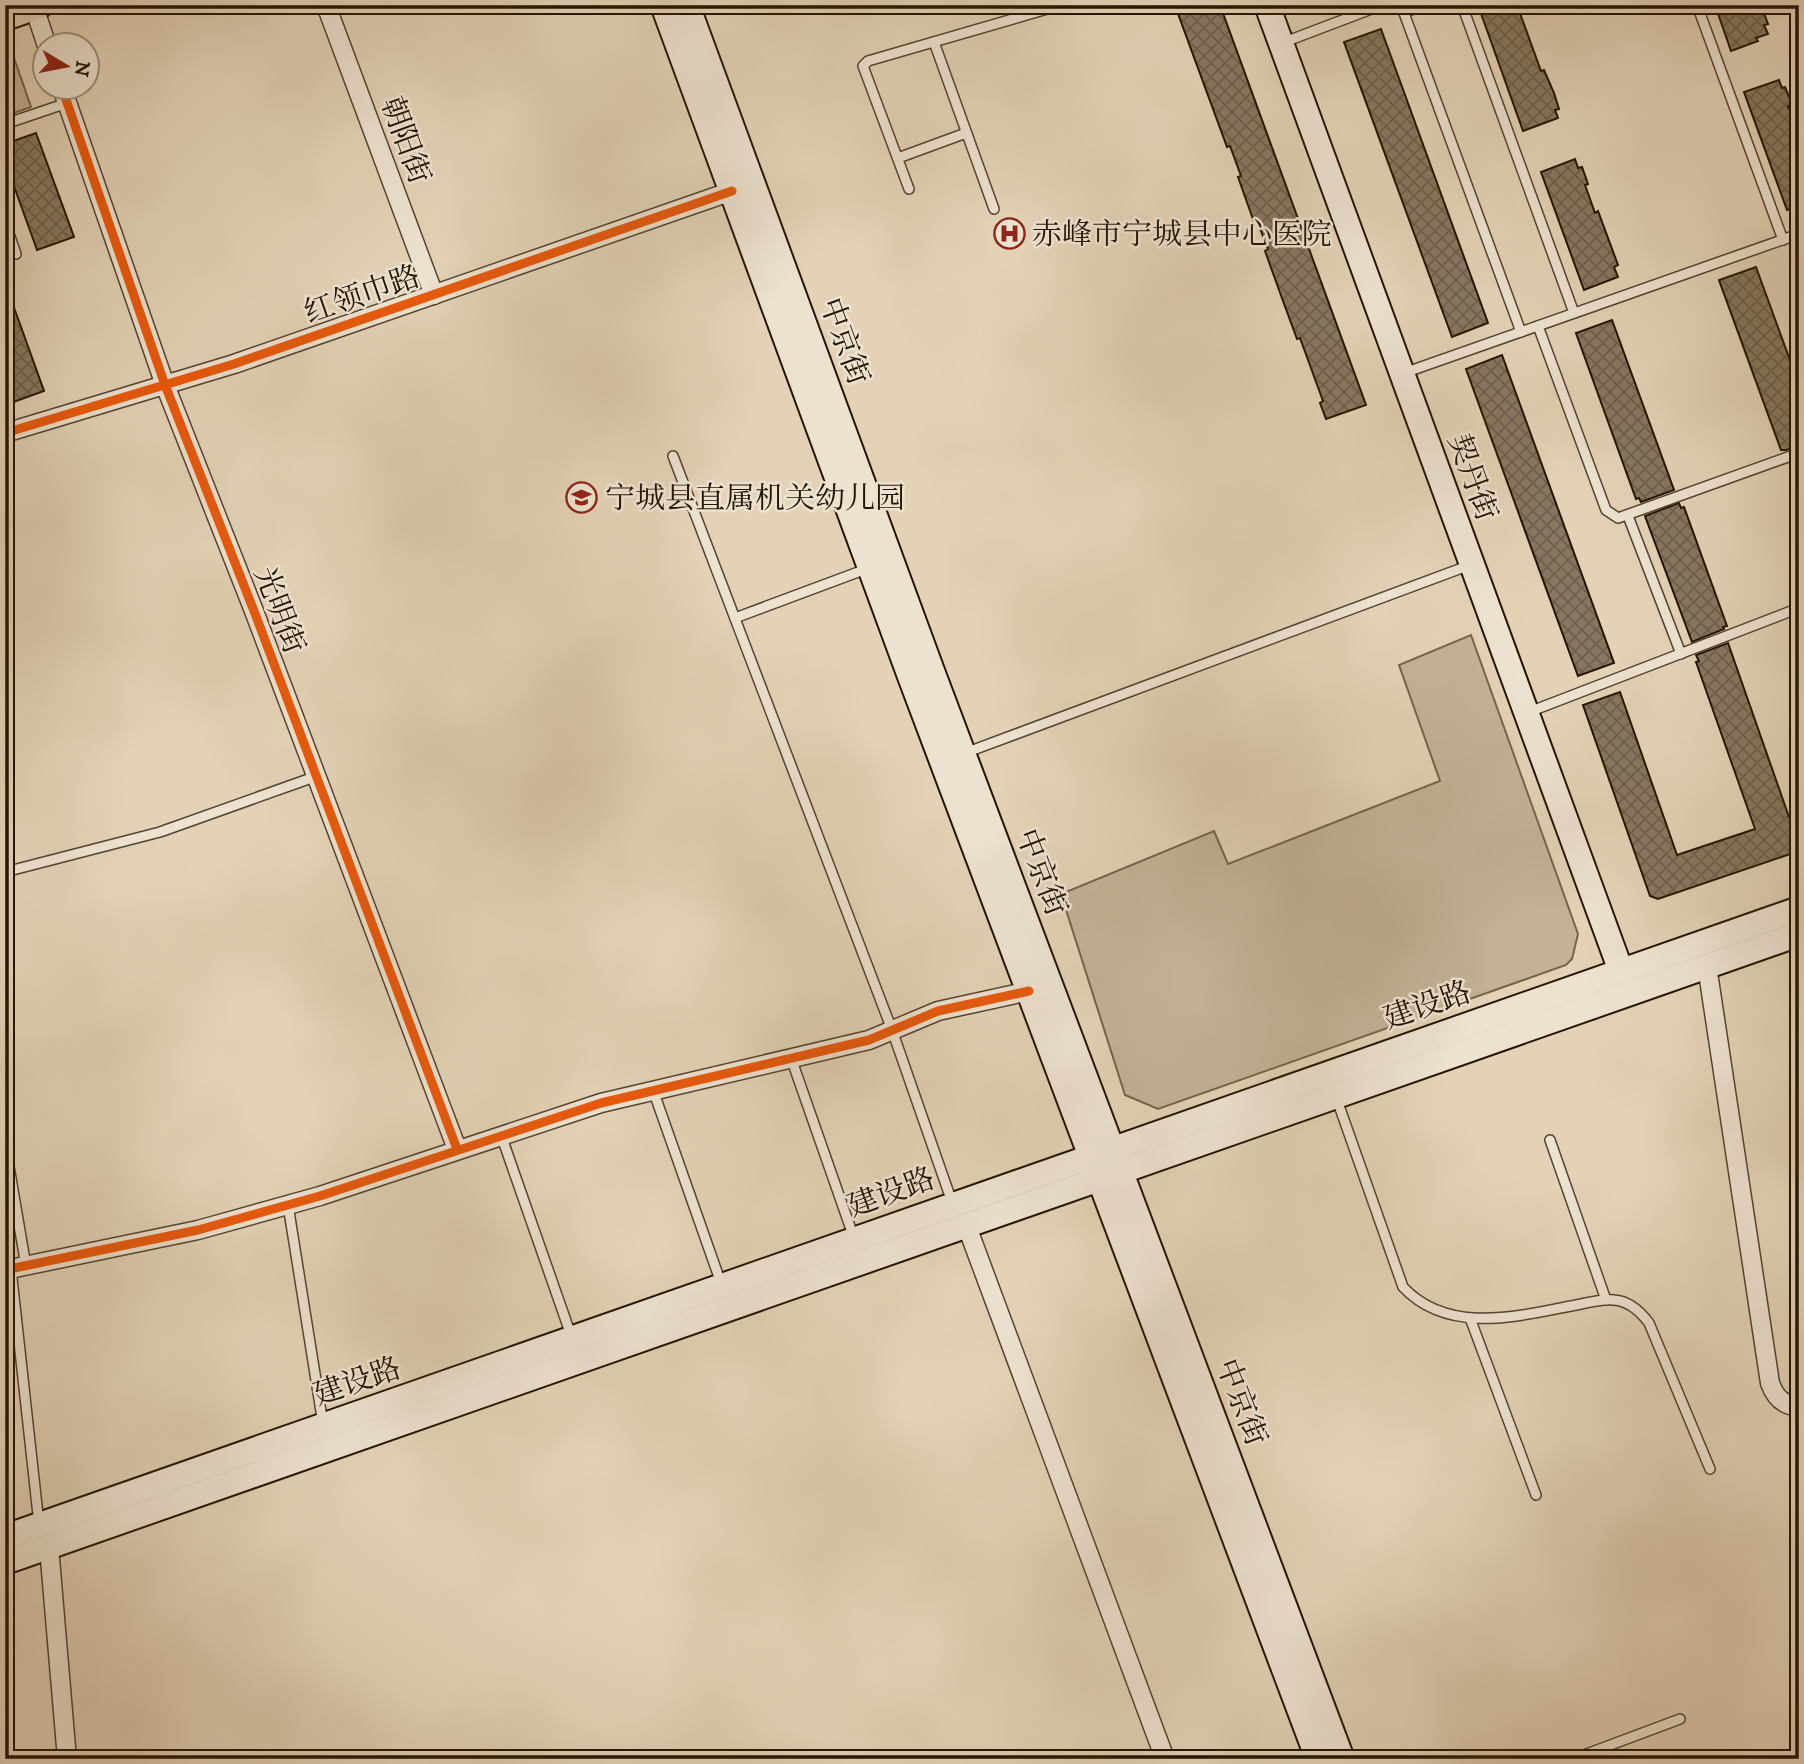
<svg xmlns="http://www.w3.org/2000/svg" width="1804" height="1764" viewBox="0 0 1804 1764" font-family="'IM FELL DW Pica','Noto Serif SC',serif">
<defs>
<pattern id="building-cross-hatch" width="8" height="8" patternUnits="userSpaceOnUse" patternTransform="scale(1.75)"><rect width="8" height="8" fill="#877760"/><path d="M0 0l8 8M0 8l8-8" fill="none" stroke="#6e604d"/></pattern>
</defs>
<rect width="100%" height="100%" fill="#e3d2b7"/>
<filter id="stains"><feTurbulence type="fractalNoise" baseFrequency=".00286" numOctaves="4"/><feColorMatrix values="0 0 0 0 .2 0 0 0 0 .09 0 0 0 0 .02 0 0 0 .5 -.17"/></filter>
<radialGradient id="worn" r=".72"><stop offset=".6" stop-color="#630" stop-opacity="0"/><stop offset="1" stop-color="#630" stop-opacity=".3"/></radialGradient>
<g fill="#c3b298" stroke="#74644c" stroke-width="2">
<polygon points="5,32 31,107 5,116"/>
<polygon points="1471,635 1578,934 1572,959 1566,965 1158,1109 1125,1095 1061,894 1214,831 1228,864 1440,781 1399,665"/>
</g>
<g fill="url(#building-cross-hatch)" stroke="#241501" stroke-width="2">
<polygon points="1179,5 1220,5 1366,405 1326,419 1320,403 1323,401 1300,338 1297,339 1283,301 1265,251 1268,249 1257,221 1254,222 1238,177 1241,176 1230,146 1227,147 1177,11 1181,9"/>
<polygon points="1478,5 1517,5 1541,71 1544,70 1554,93 1559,109 1555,110 1558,118 1523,131"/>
<polygon points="1715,5 1761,5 1768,24 1764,25 1768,34 1756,38 1758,41 1731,51"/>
<polygon points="1381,29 1488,323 1452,337 1344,42"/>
<polygon points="1779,80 1782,88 1785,87 1792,104 1788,106 1799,135 1799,206 1787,210 1744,92"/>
<polygon points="36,133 74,237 37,250 5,161 5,144"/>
<polygon points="1575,159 1578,168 1582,167 1588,184 1585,185 1595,213 1598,211 1618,265 1614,267 1618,277 1584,290 1541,172"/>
<polygon points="1756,267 1799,385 1799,446 1786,450 1781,450 1719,280"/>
<polygon points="7,288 44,391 5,405 5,289"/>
<polygon points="1612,320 1674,490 1641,502 1639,498 1636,499 1576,333"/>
<polygon points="1502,355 1614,663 1578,676 1466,369"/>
<polygon points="1679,503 1681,508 1684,507 1727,626 1723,627 1724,629 1692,642 1645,516"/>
<polygon points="1728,643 1789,817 1799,814 1799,851 1658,899 1650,896 1583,705 1620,692 1677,855 1755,829 1696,662 1699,661 1696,655"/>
</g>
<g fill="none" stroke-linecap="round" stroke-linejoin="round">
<defs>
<g id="service">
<polyline points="1422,5 1404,13 1521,332"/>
<polyline points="1462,5 1574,313"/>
<polyline points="1697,5 1783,240"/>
<polyline points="934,42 994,209"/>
<polyline points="1282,43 1382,5"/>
<polyline points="5,124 67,103"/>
<polyline points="898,158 966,133"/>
<polyline points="909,189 863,66 868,61 1061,5"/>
<polyline points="5,222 16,254"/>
<polyline points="1538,326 1606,510 1618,518 1799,453"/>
<polyline points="1404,373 1799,234"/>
<polyline points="673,456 892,1030 952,1202"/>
<polyline points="1628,516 1681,654"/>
<polyline points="735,618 869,568"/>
<polyline points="1529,712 1799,608"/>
<polyline points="965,753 1470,565"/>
<polyline points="5,872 160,832 317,776"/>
<polyline points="791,1058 854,1238"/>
<polyline points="653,1090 721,1283"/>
<path d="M1336,1097l67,190c44,47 112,30 168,19 13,-2 30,-8 43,-6 15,1 26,11 35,23l61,146"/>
<polyline points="501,1135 572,1338"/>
<polyline points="1550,1140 1606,1300"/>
<polyline points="5,1143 26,1266"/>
<polyline points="288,1205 323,1424"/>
<polyline points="11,1269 39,1524"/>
<polyline points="1470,1318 1536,1495"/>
<polyline points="1573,1759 1680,1719"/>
</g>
<g id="minor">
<polyline points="326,5 434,295"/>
<polyline points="34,7 47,46"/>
<polyline points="62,88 165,385 254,611 457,1149"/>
<polyline points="5,433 234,364 732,191"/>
<path d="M1707,966l63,417c5,14 13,23 29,23"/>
<polyline points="966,1224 1165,1759"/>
<polyline points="5,1270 198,1230 320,1196 601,1103 869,1040 938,1011 1029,991"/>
<polyline points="49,1547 67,1759"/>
</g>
<g id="secondary">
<polyline points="663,5 911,679 1318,1759"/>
<polyline points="687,5 932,671 1342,1759"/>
<polyline points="1267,5 1621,971"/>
<polyline points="5,1537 1799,909"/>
<polyline points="5,1562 1799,934"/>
</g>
<polyline id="primary" points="5,17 39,5"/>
</defs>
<use href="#service" stroke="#54442e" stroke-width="12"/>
<use href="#minor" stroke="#54442e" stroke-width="21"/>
<use href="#secondary" stroke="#241501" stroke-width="28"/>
<use href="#primary" stroke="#241501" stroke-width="30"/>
<use href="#service" stroke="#ede2d0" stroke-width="9"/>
<use href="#minor" stroke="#ede2d0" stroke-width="18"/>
<use href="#secondary" stroke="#ede2d0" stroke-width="24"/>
<use href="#primary" stroke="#e3d2b7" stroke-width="26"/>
<defs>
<g id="cycleway">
<polyline points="62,88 165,385 254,611 457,1149"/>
<polyline points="5,433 234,364 732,191"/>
<polyline points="5,1270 198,1230 320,1196 601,1103 869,1040 938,1011 1029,991"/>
</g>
</defs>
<use href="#cycleway" stroke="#ede2d0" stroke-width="13"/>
<use href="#cycleway" stroke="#e8590c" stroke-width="9"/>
</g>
<defs>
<symbol id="hospital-ring" viewBox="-11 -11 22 22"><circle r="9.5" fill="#ede2d0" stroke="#8f2418" stroke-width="1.5"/><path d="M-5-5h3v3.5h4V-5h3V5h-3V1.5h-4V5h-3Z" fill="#8f2418"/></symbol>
<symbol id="school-ring" viewBox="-11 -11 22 22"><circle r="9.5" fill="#ede2d0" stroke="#8f2418" stroke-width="1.5"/><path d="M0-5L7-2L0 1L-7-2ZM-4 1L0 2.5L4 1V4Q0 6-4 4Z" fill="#8f2418"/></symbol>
</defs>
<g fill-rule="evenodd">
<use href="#hospital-ring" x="992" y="216" width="35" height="35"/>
<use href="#school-ring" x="564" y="480" width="35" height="35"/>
</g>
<g text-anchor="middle" stroke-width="5" stroke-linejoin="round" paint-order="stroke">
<g font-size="30" fill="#241501" stroke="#ede2d0">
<text transform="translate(406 140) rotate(70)" y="10">朝阳街</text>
<text transform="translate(362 294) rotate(-19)" y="10">红领巾路</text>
<text transform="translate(845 341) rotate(70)" y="10">中京街</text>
<text transform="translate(1473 477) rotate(70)" y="10">契丹街</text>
<text transform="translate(280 610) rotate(69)" y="10">光明街</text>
<text transform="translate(1042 872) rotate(69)" y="10">中京街</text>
<text transform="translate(1427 1005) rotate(-19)" y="10">建设路</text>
<text transform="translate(891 1192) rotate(-20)" y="10">建设路</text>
<text transform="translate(357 1381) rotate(-19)" y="10">建设路</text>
<text transform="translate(1242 1402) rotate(69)" y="10">中京街</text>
</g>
<g font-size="30" fill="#241501" stroke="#ede2d0" text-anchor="start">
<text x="1032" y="244">赤峰市宁城县中心医院</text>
<text x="605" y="508">宁城县直属机关幼儿园</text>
</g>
</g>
<rect width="1804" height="1764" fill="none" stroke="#e3d2b7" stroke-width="28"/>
<rect x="7" y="7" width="1790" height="1750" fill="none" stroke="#241501" stroke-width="3.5"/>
<rect x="14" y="14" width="1776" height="1736" fill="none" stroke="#241501" stroke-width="2"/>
<g transform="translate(66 66) rotate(100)"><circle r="33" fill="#ede2d0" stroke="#9d907d" stroke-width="2"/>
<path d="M0-5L12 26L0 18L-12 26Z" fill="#8f2418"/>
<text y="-10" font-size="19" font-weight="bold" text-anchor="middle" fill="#241501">N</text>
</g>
<rect width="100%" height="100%" filter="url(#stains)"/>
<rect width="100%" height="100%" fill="url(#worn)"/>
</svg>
